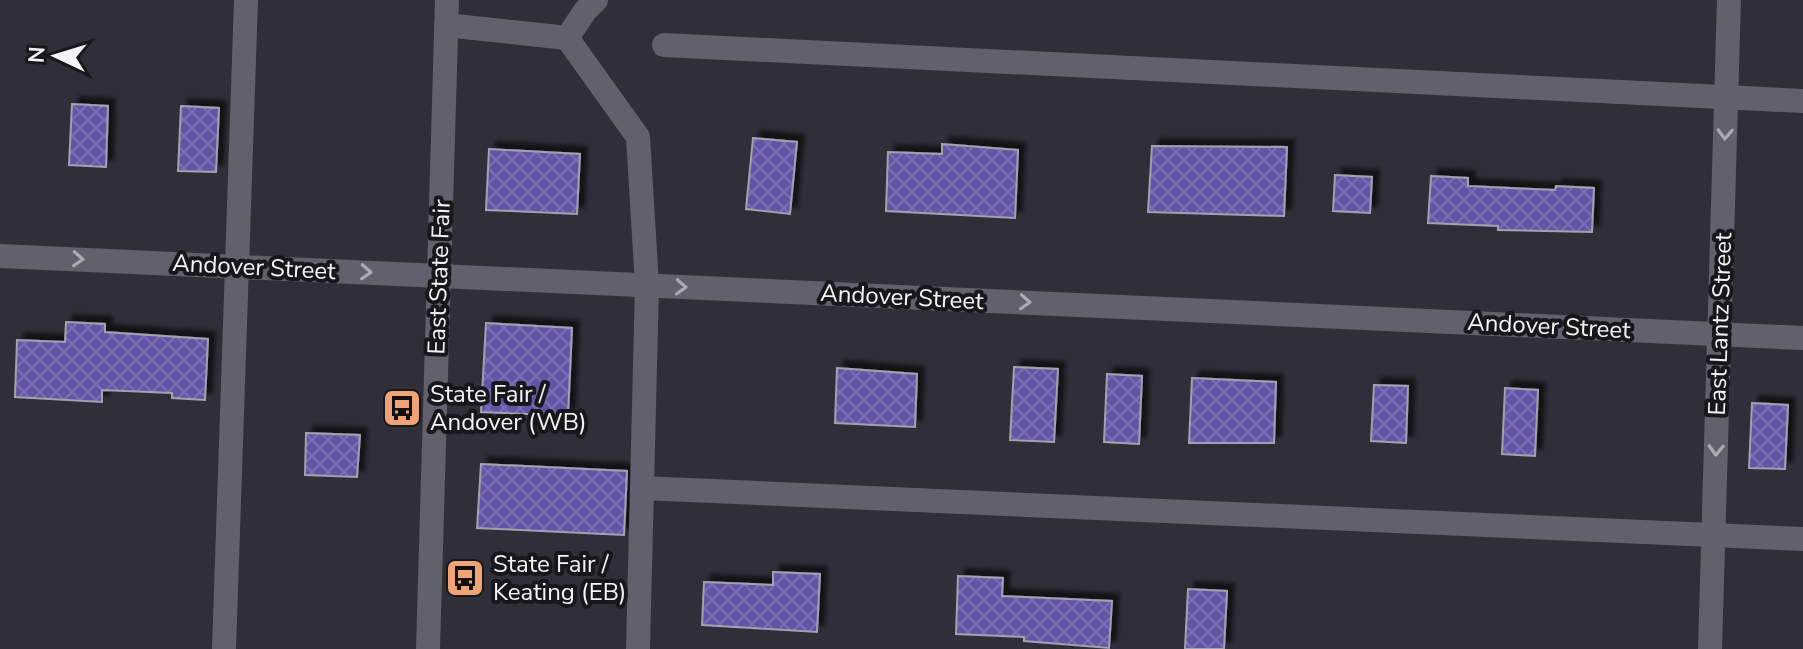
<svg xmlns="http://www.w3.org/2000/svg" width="1803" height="649" viewBox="0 0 1803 649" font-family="'Nunito Sans',sans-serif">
<defs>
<pattern id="building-cross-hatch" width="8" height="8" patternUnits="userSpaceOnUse" patternTransform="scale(2)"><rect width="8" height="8" fill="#6454a6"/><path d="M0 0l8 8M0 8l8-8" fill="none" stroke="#7b6db3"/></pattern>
<filter id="shadow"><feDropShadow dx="7" dy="-7" stdDeviation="2" flood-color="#0009"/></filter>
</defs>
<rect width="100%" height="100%" fill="#302f39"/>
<g fill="url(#building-cross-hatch)" stroke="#a2a1ae" stroke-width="2" filter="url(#shadow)">
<polygon points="72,104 108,106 106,167 69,165"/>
<polygon points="181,106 219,108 216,172 178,171"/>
<polygon points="753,138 797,142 790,214 746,209"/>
<polygon points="942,144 1018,150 1015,218 886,211 888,152 942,154"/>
<polygon points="1152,146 1287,147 1284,216 1148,212"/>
<polygon points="489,149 580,154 577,214 486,210"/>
<polygon points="1335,175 1372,177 1370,213 1333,211"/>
<polygon points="1431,176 1468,178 1468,186 1555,190 1556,186 1594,188 1592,232 1498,230 1498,226 1428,223"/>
<polygon points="66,322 105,324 105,332 208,339 205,400 172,398 172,393 102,390 102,402 15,397 17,340 65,342"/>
<polygon points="486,323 572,328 568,416 481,412"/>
<polygon points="1014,367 1058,369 1054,442 1010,440"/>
<polygon points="837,368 917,374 915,427 835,423"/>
<polygon points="1107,374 1142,376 1139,444 1104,442"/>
<polygon points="1192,378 1276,382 1274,443 1189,443"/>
<polygon points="1374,385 1408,386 1406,443 1371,441"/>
<polygon points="1505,388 1538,390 1535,456 1502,454"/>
<polygon points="1752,403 1788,405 1785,469 1749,468"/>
<polygon points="306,433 360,435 357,477 305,475"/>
<polygon points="481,464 627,471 624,535 477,528"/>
<polygon points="773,572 820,574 817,632 702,625 704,582 773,585"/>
<polygon points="958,576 1003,578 1002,596 1112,601 1109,648 1024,641 1024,637 956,634"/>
<polygon points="1188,589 1227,591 1224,649 1185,649"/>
</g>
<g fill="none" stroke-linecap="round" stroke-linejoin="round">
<g stroke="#61606c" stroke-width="24">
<polyline points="596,0 585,11 567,38 638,137 647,285 638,649"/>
<polyline points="446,25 567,38"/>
<polyline points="664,45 1803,101"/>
<polyline points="0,256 1803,338"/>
<polyline points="642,488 1803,539"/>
<polyline points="224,649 246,0"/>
<polyline points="428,649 447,0"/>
<polyline points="1710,649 1729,0"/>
</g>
</g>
<defs><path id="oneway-chevron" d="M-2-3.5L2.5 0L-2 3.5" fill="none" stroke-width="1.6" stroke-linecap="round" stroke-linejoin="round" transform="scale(2)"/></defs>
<g stroke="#aaaab3">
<use href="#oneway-chevron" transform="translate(1725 134) rotate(92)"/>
<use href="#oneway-chevron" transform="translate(78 259) rotate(3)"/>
<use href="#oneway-chevron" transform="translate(366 272) rotate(3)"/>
<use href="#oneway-chevron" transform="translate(681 287) rotate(3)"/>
<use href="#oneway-chevron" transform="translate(1025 302) rotate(3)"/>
<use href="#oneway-chevron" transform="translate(1716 450) rotate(92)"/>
</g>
<defs>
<symbol id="bus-square" viewBox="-11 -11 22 22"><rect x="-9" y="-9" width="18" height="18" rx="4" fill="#efa377" stroke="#18181c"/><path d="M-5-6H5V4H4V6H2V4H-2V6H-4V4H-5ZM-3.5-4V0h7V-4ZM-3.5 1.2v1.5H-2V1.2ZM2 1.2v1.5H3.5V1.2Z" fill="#111"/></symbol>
</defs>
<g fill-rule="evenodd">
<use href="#bus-square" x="380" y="386" width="44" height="44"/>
<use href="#bus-square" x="443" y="556" width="44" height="44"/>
</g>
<g text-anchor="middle" stroke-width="8" stroke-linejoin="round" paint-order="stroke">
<g font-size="24" fill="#f4f3fa" stroke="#18181c">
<text transform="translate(254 267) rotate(3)" y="8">Andover Street</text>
<text transform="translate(439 277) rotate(-88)" y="8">East State Fair</text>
<text transform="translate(902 297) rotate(3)" y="8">Andover Street</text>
<text transform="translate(1720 324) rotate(-88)" y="8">East Lantz Street</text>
<text transform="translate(1549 326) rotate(3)" y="8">Andover Street</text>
</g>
<g font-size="24" fill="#f4f3fa" stroke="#18181c" text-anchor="start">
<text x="430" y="402">State Fair /<tspan x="430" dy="28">Andover (WB)</tspan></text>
<text x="493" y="572">State Fair /<tspan x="493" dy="28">Keating (EB)</tspan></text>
</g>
</g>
<g transform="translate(56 56) rotate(274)" stroke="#18181c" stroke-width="6" paint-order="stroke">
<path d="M0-6L14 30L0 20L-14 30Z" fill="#f4f3fa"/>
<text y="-12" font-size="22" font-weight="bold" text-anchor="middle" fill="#f4f3fa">N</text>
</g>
</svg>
